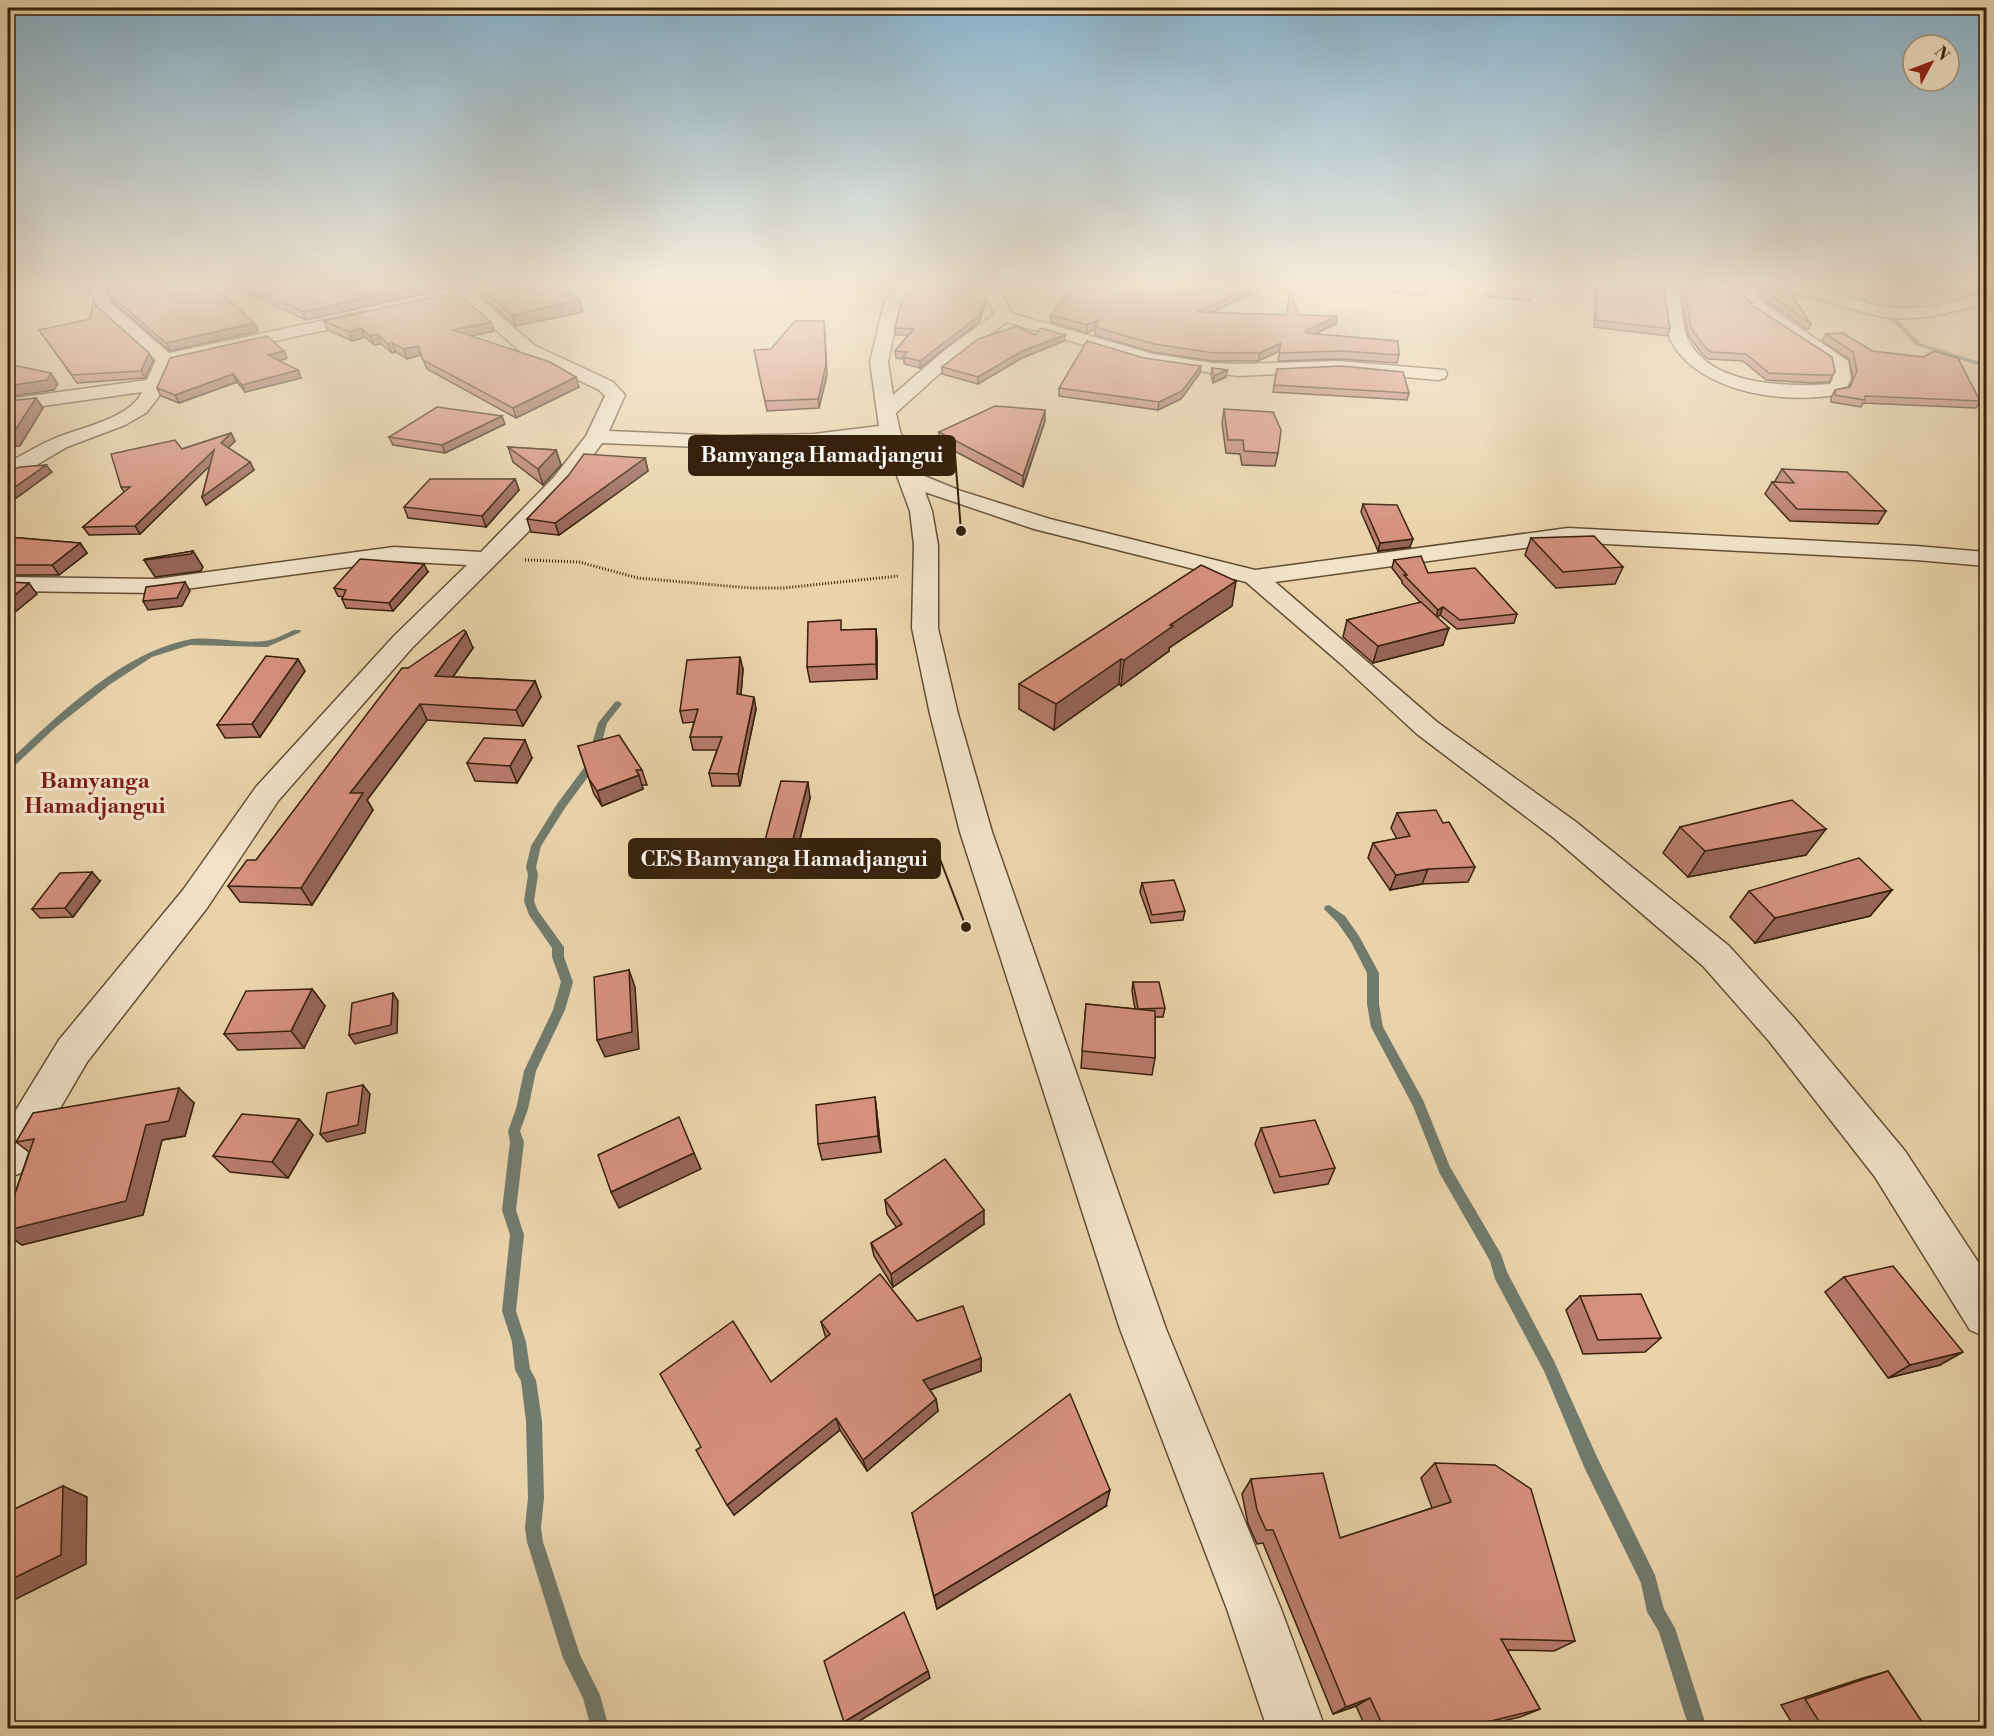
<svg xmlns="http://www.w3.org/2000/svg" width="1994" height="1736" viewBox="0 0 1994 1736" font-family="'Libre Bodoni',serif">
<rect width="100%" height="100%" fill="#ead3ab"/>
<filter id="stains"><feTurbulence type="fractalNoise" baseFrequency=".00333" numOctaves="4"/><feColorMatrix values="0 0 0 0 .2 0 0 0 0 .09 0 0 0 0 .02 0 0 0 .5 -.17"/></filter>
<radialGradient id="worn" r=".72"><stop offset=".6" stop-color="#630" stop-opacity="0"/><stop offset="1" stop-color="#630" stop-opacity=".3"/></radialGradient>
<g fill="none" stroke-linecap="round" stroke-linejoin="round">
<g fill="#717b6d" fill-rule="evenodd">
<polygon points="1841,286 1848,286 1865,296 1870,303 1900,322 1920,343 1986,364 1986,368 1916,345 1896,324 1866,305 1861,298"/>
<path d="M294,630h6l1,2 -34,15 -77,-2 -38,12 -43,28 -53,42 -45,42 -3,1v-8c48,-45 112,-108 179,-122 21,-5 54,4 77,1 10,-1 21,-7 30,-11z"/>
<polygon points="618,701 622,704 607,723 596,766 565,808 541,846 536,867 538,875 534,901 538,911 564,947 564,957 573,982 565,1010 536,1071 528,1109 520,1131 524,1142 516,1210 524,1235 516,1311 526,1342 530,1369 536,1380 542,1421 544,1498 541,1528 543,1542 580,1655 600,1695 609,1728 591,1728 583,1698 563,1658 527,1542 525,1528 528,1498 526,1421 521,1381 515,1370 512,1342 502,1311 510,1235 502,1210 510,1142 508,1131 516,1109 524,1071 553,1010 561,982 552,957 552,948 529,915 524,901 528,875 526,867 531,846 557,804 586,765 598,723 615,702"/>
<polygon points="1329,905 1345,916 1359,936 1379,973 1379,1004 1383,1027 1423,1100 1450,1167 1501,1254 1507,1272 1554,1361 1597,1457 1655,1575 1664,1609 1675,1628 1707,1728 1689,1728 1659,1632 1647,1612 1641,1583 1585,1469 1544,1371 1495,1279 1490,1261 1440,1174 1413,1106 1371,1027 1367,1004 1367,973 1351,942 1337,922 1324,909 1325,906"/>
</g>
<defs>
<g id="minor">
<path d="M88,286h16l7,17 58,50 199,-42 8,5 -8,5 -196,42 -14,35 -12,15 -21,12 -58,22 -51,30 -8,1v-15c14,-8 29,-17 45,-24 25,-11 77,-20 89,-47l-134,19v-12l139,-19 9,-20 -58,-52z"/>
<path d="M895,286h16l-11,17 -12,59 5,33 53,-46 49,-35 -6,-12 -20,-16c23,0 34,3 42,27l142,41 60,9 26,1 100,-3 106,9 2,4 -2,4 -7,2 -99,-9 -100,5 -26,-3 -69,-10 -137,-41 -49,35 -62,56 4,18 17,42 44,18 89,28 205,51 313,-42 348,18 70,6v14l-70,-6 -348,-18 -293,40 162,140 139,100 153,124 66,73 110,132 81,123v63l-16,-7 -95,-153 -106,-136 -66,-75 -149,-128 -137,-104 -77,-71 -94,-81 -212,-53 -109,-37 7,19 6,34v83l20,86 34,118 174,497 115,280 44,119h-58l-40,-119 -107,-280 -160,-497 -30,-118 -18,-86 2,-83 -4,-34 -27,-73 -69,8 -89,2 -123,-5 -32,44 -27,30 -131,131 -134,153 -71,107 -120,154 -64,110 -15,6v-55l51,-83 124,-150 73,-103 138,-151 73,-71 -73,-4 -238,32 -148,-2v-14l148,2 238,-32 87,5 73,-75 32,-41 19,-40 -6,-6 -77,-37 -63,-56 -2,-3 2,-3h12l63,54 79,37 12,13 -16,36 116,5 89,-2 65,-8 -9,-64 14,-59z"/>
<path d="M1661,286h16c4,14 6,44 11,54 24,46 98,47 142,44l3,-5 -3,-16 -77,-51 -17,-18 -46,-3 -8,-5h126l62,18 26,4 35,-1 55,-14v10c-30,8 -59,17 -91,15 -31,-2 -59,-16 -90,-22 -17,-4 -34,-3 -51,-2l11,10 83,57 3,18 -7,14c-53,13 -145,1 -173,-52 -5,-10 -7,-40 -10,-55z"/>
</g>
</defs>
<use href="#minor" stroke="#644e34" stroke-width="3"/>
<polyline stroke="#37210c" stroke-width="3" stroke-dasharray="1 2" stroke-linecap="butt" points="525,560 579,562 638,578 750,588 783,588 898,576"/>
<use href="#minor" fill="#f1e2c8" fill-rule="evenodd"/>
</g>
<g fill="#b87c6c" stroke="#37210c" stroke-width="1.5">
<polygon points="239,286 459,286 306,320 241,291"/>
<polygon points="478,286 502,286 511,293 580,300 583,312 516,326 481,296"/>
<polygon points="1074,286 1267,286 1211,313 1299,315 1336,324 1315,334 1399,355 1397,363 1339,359 1278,361 1280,351 1258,361 1213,361 1153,352 1095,335 1095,329 1087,333 1051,322 1051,315"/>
<polygon points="1387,286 1429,286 1427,296 1388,292"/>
<polygon points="1485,286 1534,286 1535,290 1531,301 1485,296"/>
<polygon points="1595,286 1663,286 1670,329 1667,336 1594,327"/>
<polygon points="1678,286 1692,286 1755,307 1835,371 1829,382 1812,383 1766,380 1743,361 1708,359 1702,354 1688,335 1681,292"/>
<polygon points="1917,286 1986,286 1973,294 1966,291 1932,293"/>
<polygon points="1763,289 1811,324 1808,330 1759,296"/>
<polygon points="109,294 173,296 254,323 258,331 170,351 113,302"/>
<polygon points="986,302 979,322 920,368 904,364 904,359 896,358 895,351 908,335 896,335 895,328"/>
<polygon points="324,321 494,331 471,336 579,387 516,418 427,369 421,355 407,359 396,352 392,353 381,344 374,345 365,337 352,341 328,330"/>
<polygon points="39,330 153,361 145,378 77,383"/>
<polygon points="1826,334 1872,351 1980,401 1976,408 1863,403 1861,407 1831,402 1831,398 1835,390 1849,387 1853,379 1849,359 1822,341"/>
<polygon points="1035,335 1064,341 1022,358 978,384 942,374 942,367"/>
<polygon points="754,350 827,375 819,408 767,411"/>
<polygon points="287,358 279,361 301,378 245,392 237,382 179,403 161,396 157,388"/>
<polygon points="1144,358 1200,373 1181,399 1158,410 1059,396 1059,388"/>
<polygon points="1212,368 1227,370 1226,377 1213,383 1211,375"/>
<polygon points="1277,369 1409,393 1407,400 1273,392"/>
<polygon points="1224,409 1278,453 1275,466 1242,465 1240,454 1226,453 1222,423"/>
<polygon points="1045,421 1023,487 939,443 939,432"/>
<polygon points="505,424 445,453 393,445 389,437"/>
<polygon points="231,433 235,441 228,448 250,462 254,470 206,505 202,497 210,465 140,534 89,535 83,527 124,492 121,487 182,449"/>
<polygon points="508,447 556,450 561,465 543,485 513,462"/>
<polygon points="645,458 648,471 559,535 531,532 527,519 568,476"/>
<polygon points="1782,469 1886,511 1878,524 1790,521 1765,494 1772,482 1776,482 1775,481"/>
<polygon points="515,479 519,490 486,527 408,518 404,507"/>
<polygon points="1363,504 1410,547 1378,551 1361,512"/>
<polygon points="8,537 80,543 87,553 59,575 8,575"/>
<polygon points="1531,538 1623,567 1615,584 1556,588 1525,555"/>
<polygon points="1394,560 1428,573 1517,614 1514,623 1457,629 1440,615 1437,617 1443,645 1373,663 1343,637 1347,620 1421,603 1402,583 1402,581 1392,568"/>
<polygon points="428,572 393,611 346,608 342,599 343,597 338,596 334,588"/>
<polygon points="1232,606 1169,648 1169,651 1121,686 1119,684 1054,730 1019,709 1019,684"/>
<polygon points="876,629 877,643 877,679 810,682 807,667 842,630"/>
<polygon points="473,648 453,677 535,681 541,697 523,726 427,720 367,800 373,810 312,905 240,902 228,886 256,860 408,668"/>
<polygon points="743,669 741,694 756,709 740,786 712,786 709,773 717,750 693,750 690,737 694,722 683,723 680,711"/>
<polygon points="305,671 260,737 225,738 217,725"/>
<polygon points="578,746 642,770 647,785 642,785 643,789 602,806 594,794"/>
<polygon points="532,758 517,783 475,781 467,763"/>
<polygon points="810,798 795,859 767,860 764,844"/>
<polygon points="1397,813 1443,823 1475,867 1468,882 1422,884 1390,890 1368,858 1373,843 1397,839 1391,828"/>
<polygon points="1680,827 1806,855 1688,877 1663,853"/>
<polygon points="100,881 73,917 40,918 32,909"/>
<polygon points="1142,883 1185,911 1183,920 1151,923 1140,892"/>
<polygon points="1892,890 1870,916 1755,943 1730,917 1749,891"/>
<polygon points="1133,982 1165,1008 1163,1017 1155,1017 1155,1058 1152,1075 1081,1068 1086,1004 1135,1009 1132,991"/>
<polygon points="312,989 325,1006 304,1048 238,1050 224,1034"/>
<polygon points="875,1097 877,1114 881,1152 822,1160 818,1144"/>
<polygon points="194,1103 185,1136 162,1140 143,1215 22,1245 8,1235 8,1214 29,1152 16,1142"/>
<polygon points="299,1119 313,1135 288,1178 230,1172 213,1156"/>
<polygon points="1261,1128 1335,1168 1328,1184 1274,1193 1255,1144"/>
<polygon points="885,1200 984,1224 893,1287 874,1256 871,1243 897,1228 887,1214"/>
<polygon points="1844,1277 1940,1365 1888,1378 1825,1292"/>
<polygon points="1580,1296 1661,1338 1645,1352 1583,1354 1566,1310"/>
<polygon points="917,1321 981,1358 981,1371 930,1390 936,1399 938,1411 867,1471 840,1430 734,1515 701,1447 771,1382 826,1338 821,1322"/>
<polygon points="1435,1463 1575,1641 1554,1651 1507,1650 1540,1709 1520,1717 1473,1728 1366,1728 1356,1706 1333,1714 1263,1543 1257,1544 1248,1524 1242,1494 1251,1479 1340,1538 1432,1508 1421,1478"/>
<polygon points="1106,1506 937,1609 912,1513"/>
<polygon points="1888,1671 1926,1728 1795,1728 1781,1705 1863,1678"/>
</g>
<g fill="#966558" stroke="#37210c" stroke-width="1.5">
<polygon points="170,286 175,286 172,304 168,297"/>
<polygon points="420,286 459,286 306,320 303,312"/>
<polygon points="1252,286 1267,286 1196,320 1197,312"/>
<polygon points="1978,286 1986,286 1986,291 1973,294"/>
<polygon points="986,296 986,302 979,322 920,368 920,361"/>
<polygon points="580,300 583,312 516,326 512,315"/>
<polygon points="1337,316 1336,324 1304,339 1305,331"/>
<polygon points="1099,320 1095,327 1095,329 1087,333 1087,325"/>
<polygon points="491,322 494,331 456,339 453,330"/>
<polygon points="254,323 258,331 170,351 166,343"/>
<polygon points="361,328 365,337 352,341 349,332"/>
<polygon points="825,330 827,375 819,408 818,399"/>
<polygon points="377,334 381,344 374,345 370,336"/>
<polygon points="1065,335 1064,341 1022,358 978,384 978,377 1022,351"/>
<polygon points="392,343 396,352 392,353 388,344"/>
<polygon points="1281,343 1280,351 1258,361 1260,353"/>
<polygon points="418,346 421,355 407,359 404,349"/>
<polygon points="284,351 287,358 272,362 268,355"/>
<polygon points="149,353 153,361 145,378 141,371"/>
<polygon points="1201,366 1200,373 1181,399 1158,410 1159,402"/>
<polygon points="298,370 301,378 245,392 242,385"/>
<polygon points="1227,370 1226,377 1213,383 1214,376"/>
<polygon points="51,373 58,384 54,390 8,397 8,386"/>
<polygon points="233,374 237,382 179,403 175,395"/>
<polygon points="576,377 579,387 516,418 513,408"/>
<polygon points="36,398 43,408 20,446 8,447 8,435"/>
<polygon points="1045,410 1045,421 1023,487 1023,476"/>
<polygon points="502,416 505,424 445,453 442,445"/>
<polygon points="231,433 235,441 225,451 221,443"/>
<polygon points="214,450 218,458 140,534 135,526"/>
<polygon points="556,450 561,465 543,485 538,469"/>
<polygon points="645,458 648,471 559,535 555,523"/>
<polygon points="250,462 254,470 206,505 202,497"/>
<polygon points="46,465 52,472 8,504 8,492"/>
<polygon points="515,479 519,490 486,527 482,516"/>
<polygon points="1413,539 1410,547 1378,551 1380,543"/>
<polygon points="80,543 87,553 59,575 52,565"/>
<polygon points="193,551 203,567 201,571 155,577 144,560"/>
<polygon points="424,564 428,572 393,611 389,603"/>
<polygon points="1236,581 1232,606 1169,648 1169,651 1121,686 1124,660 1170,625"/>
<polygon points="185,582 190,591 182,606 148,610 143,601"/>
<polygon points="29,583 37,594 8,618 8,601"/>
<polygon points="1443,607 1440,615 1436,618 1438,610"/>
<polygon points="1449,628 1443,645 1373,663 1378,646"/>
<polygon points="876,629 877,643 877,679 876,664"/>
<polygon points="466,632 473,648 442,692 435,676"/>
<polygon points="740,657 743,669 740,706 737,694"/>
<polygon points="298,659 305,671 260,737 252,724"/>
<polygon points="1121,659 1119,684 1054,730 1056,704"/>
<polygon points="535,681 541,697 523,726 516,710"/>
<polygon points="754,697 756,709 740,786 738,774"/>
<polygon points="420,704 427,720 367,800 373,810 312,905 301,888 350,793"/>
<polygon points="525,740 532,758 517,783 510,766"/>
<polygon points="639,775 643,789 602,806 597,791"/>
<polygon points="808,782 810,798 795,859 792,843"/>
<polygon points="1826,829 1806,855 1688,877 1705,851"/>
<polygon points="1428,869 1422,884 1390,890 1396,875"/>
<polygon points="92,872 100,881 73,917 65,908"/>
<polygon points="1892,890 1870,916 1755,943 1775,918"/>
<polygon points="629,970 635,987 639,1049 605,1057 597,1040"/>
<polygon points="312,989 325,1006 304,1048 291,1031"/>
<polygon points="393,993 398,1001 397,1033 355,1044 349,1035"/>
<polygon points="363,1085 370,1094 365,1133 327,1142 320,1134"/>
<polygon points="179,1088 194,1103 185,1136 162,1140 143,1215 22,1245 8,1235 8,1230 146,1125"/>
<polygon points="875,1097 877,1114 881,1152 878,1136"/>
<polygon points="299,1119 313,1135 288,1178 272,1162"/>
<polygon points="694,1153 701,1169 619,1208 611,1192"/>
<polygon points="984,1210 984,1224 893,1287 891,1274"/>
<polygon points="1963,1352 1940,1365 1888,1378 1910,1365"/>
<polygon points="981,1358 981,1371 924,1392 923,1380"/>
<polygon points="936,1399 938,1411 867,1471 863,1460"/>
<polygon points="836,1418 840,1430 734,1515 727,1505"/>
<polygon points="63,1486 87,1497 86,1564 8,1603 8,1581"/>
<polygon points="1110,1490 1106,1506 937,1609 934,1596"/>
<polygon points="928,1671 930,1678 848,1728 844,1722"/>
<polygon points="1370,1698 1356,1706 1333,1714 1346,1707"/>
</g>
<g fill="#d6907e" stroke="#37210c" stroke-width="1.5">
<polygon points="106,286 170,286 168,297 216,288 254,323 166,343 109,294"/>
<polygon points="245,286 420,286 303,312"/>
<polygon points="479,286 502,286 511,293 528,286 555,286 580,300 512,315"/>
<polygon points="908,286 974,286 986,296 979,316 920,361 903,357 907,352 895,351 914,329 895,328 899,310"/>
<polygon points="1074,286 1252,286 1197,312 1286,315 1290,291 1299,315 1337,316 1305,331 1306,333 1398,341 1399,355 1341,351 1279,353 1281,343 1260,353 1214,353 1154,344 1095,327 1099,320 1087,325 1051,315"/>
<polygon points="1398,286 1429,286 1429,290"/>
<polygon points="1504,286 1534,286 1535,290"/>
<polygon points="1598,286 1663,286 1670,329 1596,320"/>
<polygon points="1684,286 1738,290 1755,307 1832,357 1835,371 1833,375 1816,375 1769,373 1746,354 1711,352 1705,347 1691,328"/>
<polygon points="1763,289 1785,289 1792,295 1811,324"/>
<polygon points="456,292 491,322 453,330 550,362 576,377 513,408 423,360 418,346 404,349 392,343 388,344 377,334 370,336 361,328 349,332 324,321"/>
<polygon points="93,303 149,353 141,371 72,375 39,330 90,319"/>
<polygon points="795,321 824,321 826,365 818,399 765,401 754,350 771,349"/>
<polygon points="1017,326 1035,335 1041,328 1065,335 1022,351 978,377 942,367 978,339"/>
<polygon points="1843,333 1872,351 1923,357 1934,351 1958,358 1980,401 1865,396 1865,400 1835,395 1835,390 1850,387 1857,371 1853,352 1826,334"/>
<polygon points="267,336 284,351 268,355 298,370 242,385 233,374 175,395 157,388 170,358"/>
<polygon points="1087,341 1144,358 1201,366 1182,391 1159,402 1059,388"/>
<polygon points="8,364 51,373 47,380 8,386"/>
<polygon points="1341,366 1403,372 1409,393 1274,385 1277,369"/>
<polygon points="1212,368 1227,370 1214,376"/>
<polygon points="36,398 12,435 8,435 8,401"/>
<polygon points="995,406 1045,410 1023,476 939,432"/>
<polygon points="437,407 502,416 442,445 389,437"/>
<polygon points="1224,409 1273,412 1281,430 1278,453 1244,451 1243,440 1228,440"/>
<polygon points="231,433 221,443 250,462 202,497 214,450 135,526 83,527 130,487 121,487 111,454 175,440 182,449"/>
<polygon points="508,447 556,450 538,469"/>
<polygon points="584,454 645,458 555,523 527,519 568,476"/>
<polygon points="46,465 8,492 8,471 20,467"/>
<polygon points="1782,469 1847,472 1886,511 1797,509 1772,482 1794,483"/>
<polygon points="430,479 515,479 482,516 404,507"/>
<polygon points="1363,504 1397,505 1413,539 1380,543"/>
<polygon points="1594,536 1623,567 1563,572 1531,538"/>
<polygon points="8,537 80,543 52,565 8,565"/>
<polygon points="193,551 191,554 144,560 145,559"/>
<polygon points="1421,556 1428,573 1475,568 1517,614 1460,620 1443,607 1438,610 1404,575 1407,575 1394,560"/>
<polygon points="360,559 424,564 389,603 342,599 346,590 334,588"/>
<polygon points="1201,565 1236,581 1170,625 1173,626 1124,660 1121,659 1056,704 1019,684"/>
<polygon points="8,582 29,583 8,601"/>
<polygon points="185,582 177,598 143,601 146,587"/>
<polygon points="1421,602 1449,628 1378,646 1347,620"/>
<polygon points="841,620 841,630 876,629 876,664 807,667 808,622"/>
<polygon points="464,630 466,632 435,676 535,681 516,710 420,704 350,793 363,793 301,888 228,886 247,860 256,860 402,668 408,668"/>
<polygon points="266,656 298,659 252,724 217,725"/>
<polygon points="740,657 737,694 754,697 738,774 709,773 722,737 690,737 698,709 680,711 687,660"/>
<polygon points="619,735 642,770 636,770 639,775 597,791 589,779 578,746"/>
<polygon points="484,738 525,740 510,766 467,763"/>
<polygon points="781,781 808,782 792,843 764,844"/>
<polygon points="1792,800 1826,829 1705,851 1680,827"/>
<polygon points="1436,810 1443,823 1449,822 1475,867 1428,869 1396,875 1373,843 1410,836 1397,813"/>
<polygon points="1859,858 1892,890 1775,918 1749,891"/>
<polygon points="92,872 65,908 32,909 60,873"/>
<polygon points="1174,880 1185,911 1152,915 1142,883"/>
<polygon points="629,970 632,1032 597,1040 594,977"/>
<polygon points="1133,982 1159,982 1165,1008 1138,1009"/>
<polygon points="312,989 291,1031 224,1034 246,991"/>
<polygon points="393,993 391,1025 349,1035 352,1003"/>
<polygon points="1086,1004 1155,1011 1155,1058 1082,1051"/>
<polygon points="363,1085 358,1125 320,1134 327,1093"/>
<polygon points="179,1088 169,1121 146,1125 126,1201 8,1230 8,1214 34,1139 16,1142 33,1113"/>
<polygon points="875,1097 878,1136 818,1144 816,1105"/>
<polygon points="242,1114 299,1119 272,1162 213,1156"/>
<polygon points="679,1117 694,1153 611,1192 598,1155"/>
<polygon points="1315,1120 1335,1168 1280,1177 1261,1128"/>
<polygon points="945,1159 984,1210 891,1274 871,1243 902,1224 885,1200"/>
<polygon points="1893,1266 1963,1352 1910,1365 1844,1277"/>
<polygon points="880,1274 917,1321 963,1306 981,1358 923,1380 936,1399 863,1460 836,1418 727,1505 696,1450 701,1447 660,1374 733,1321 771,1382 830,1334 821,1322"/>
<polygon points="1641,1294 1661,1338 1598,1340 1580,1296"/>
<polygon points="1070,1394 1110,1490 934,1596 912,1513"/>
<polygon points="1435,1463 1495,1465 1531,1489 1575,1641 1501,1639 1540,1709 1462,1728 1384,1728 1370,1698 1346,1707 1273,1530 1266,1530 1257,1510 1251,1479 1323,1473 1340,1538 1451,1502"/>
<polygon points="63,1486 61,1555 8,1581 8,1512"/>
<polygon points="904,1612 928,1671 844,1722 824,1661"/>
<polygon points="1888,1671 1926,1728 1823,1728 1805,1699"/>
</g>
<linearGradient id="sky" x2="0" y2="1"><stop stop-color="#88b5d1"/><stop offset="0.54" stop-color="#f6ebd9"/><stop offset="1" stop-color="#f6ebd9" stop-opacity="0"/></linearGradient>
<rect width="1994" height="529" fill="url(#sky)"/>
<g text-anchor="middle" stroke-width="6" stroke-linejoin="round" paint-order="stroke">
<g font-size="22" font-weight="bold" fill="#7a1f14" stroke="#f1e2c8">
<text x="95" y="788">Bamyanga<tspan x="95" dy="25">Hamadjangui</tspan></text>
</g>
</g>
<path fill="none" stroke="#37210c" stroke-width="2" d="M961 531L955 455M966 927L940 859"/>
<g fill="#37210c" stroke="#f1e2c8" stroke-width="2">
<circle cx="961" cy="531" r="6"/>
<circle cx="966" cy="927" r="6"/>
</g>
<g fill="#37210c" stroke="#37210c" stroke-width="2">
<rect x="689" y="436" width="266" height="39" rx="6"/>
<rect x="629" y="839" width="311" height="39" rx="6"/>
</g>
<g font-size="21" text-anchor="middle" font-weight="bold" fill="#fff">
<text x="822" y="462">Bamyanga Hamadjangui</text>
<text x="784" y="866">CES Bamyanga Hamadjangui</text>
</g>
<rect width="1994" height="1736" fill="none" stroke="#ead3ab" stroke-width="30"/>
<rect x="9" y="9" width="1976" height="1718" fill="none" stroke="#37210c" stroke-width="3"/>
<rect x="15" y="15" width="1964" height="1706" fill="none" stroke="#37210c" stroke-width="1.5"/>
<g transform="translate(1931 63) rotate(49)"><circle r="28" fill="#f1e2c8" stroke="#a7957d" stroke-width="1.5"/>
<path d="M0-4.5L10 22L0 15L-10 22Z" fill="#8f2418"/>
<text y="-9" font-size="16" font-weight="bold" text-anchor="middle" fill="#37210c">N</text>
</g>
<rect width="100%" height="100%" filter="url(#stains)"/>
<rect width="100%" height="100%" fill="url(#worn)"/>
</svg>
